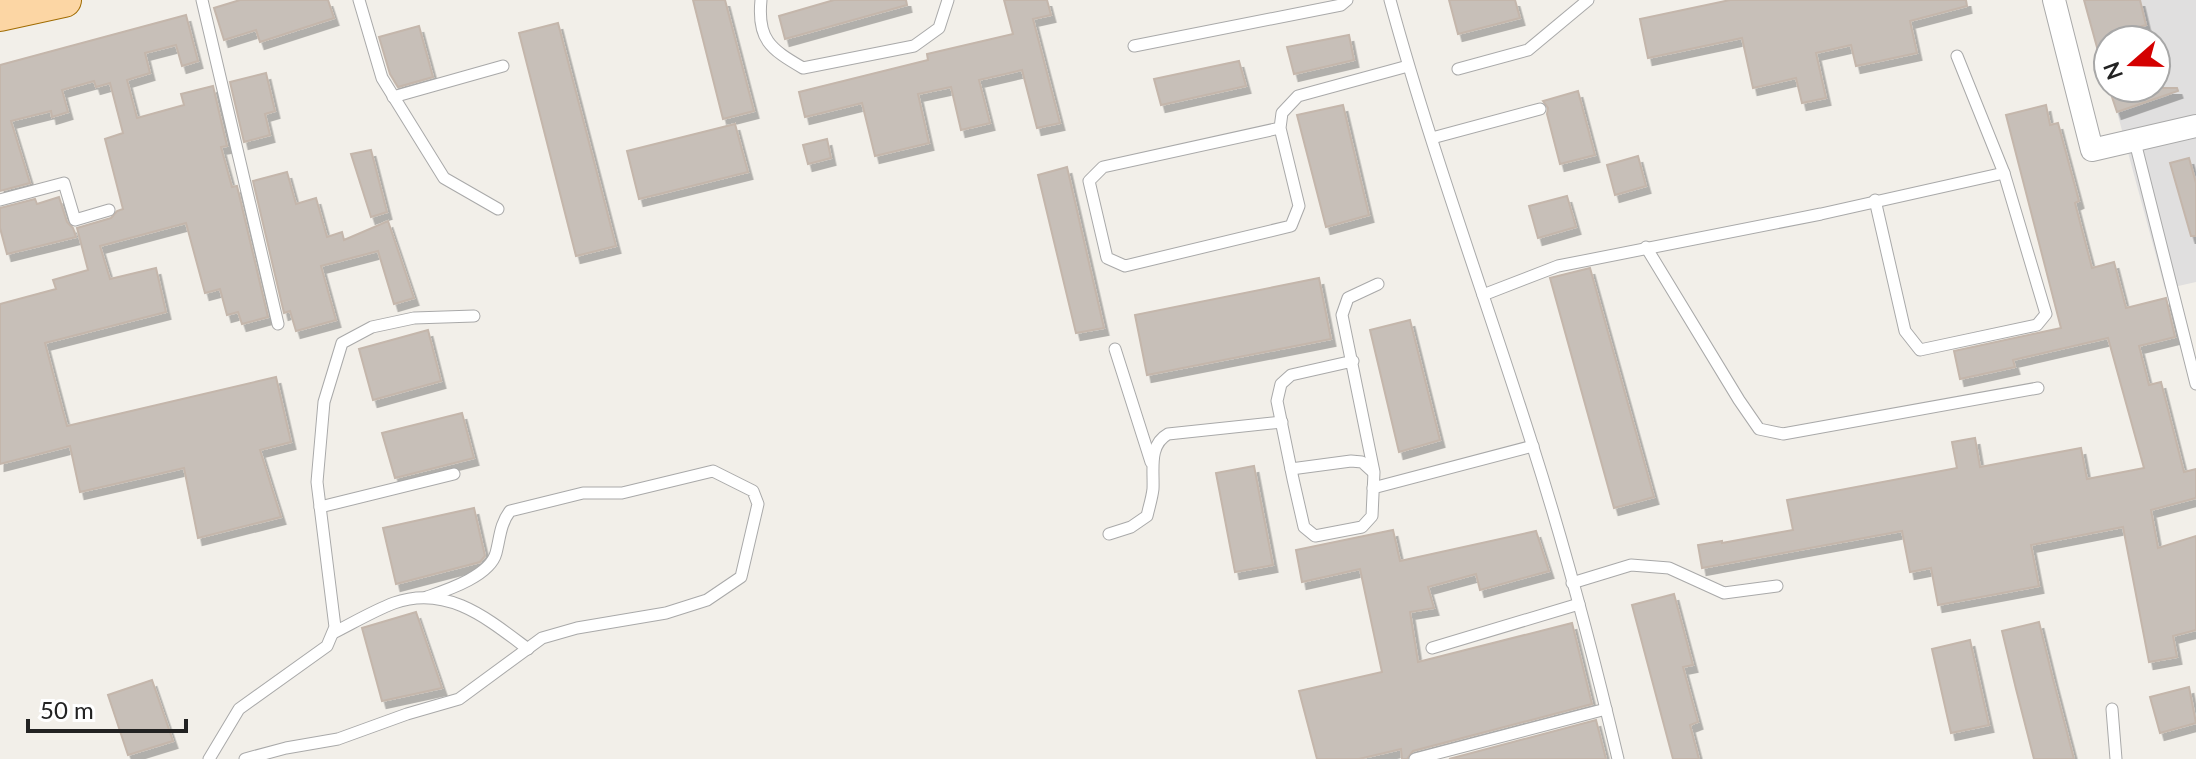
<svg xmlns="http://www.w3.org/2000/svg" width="2196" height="759" viewBox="0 0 2196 759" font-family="Lato,sans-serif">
<defs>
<filter id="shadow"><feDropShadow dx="4.5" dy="7" stdDeviation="0" flood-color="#0004"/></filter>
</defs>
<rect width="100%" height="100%" fill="#f2efe9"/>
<polygon fill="#e0dfdf" points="2084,0 2196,0 2196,282 2165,289 2117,112 2156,88 2156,40 2108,40 2108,85"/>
<g fill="#c7bfb8" stroke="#c4b6ab" stroke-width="2" filter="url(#shadow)">
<polygon points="240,0 328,0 334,18 260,42 256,30 224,40 214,8"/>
<polygon points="693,0 725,0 754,111 723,119"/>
<polygon points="834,0 906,0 907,5 785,39 779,16"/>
<polygon points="1004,0 1047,0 1051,15 1033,19 1060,123 1037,128 1022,70 979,80 990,123 961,130 951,87 918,94 929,143 875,156 862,103 805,117 799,92 928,60 927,54 1013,34"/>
<polygon points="1449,0 1515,0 1520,18 1458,34"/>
<polygon points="1730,0 1966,0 1967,6 1910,21 1917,53 1856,66 1851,45 1816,53 1826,98 1802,103 1796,78 1753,88 1742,38 1648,58 1640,19"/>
<polygon points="2084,0 2140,0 2146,25 2108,35 2108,68 2103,69"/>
<polygon points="186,15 198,61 182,66 176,45 145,53 150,73 127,80 137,118 184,105 181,94 213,86 227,146 221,147 232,187 237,186 268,317 242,324 238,312 227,315 220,289 205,293 186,223 100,246 110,279 156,268 166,312 45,343 67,426 276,377 291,442 260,450 281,517 198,538 184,468 80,492 70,446 0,464 0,304 56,289 53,280 88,270 77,228 111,218 117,211 123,209 105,139 123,133 110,83 96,87 94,81 62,90 68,112 52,117 51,111 11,121 30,183 0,191 0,65"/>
<polygon points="558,23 616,246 576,256 519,33"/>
<polygon points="419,26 433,77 398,87 390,74 379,37"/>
<polygon points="1349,35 1354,60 1294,74 1287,47"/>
<polygon points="1239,61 1246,86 1161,105 1154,79"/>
<polygon points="266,73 275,111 265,114 270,135 244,142 230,82"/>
<polygon points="2109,88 2177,88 2178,91 2117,112"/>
<polygon points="1578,91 1595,155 1560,164 1547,114 1548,108 1543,101"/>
<polygon points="1343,105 1369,215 1326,227 1297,115"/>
<polygon points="2046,105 2050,125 2058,123 2079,201 2075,203 2092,268 2114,262 2126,308 2166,298 2175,337 2139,346 2149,385 2161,382 2184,472 2196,469 2196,498 2151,510 2158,548 2196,536 2196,630 2173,636 2177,657 2149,662 2123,527 2031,545 2039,586 1938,605 1931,568 1910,572 1902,531 1702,568 1698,545 1722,541 1722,543 1793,530 1787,500 1957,468 1952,442 1975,438 1980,467 2081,448 2087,479 2144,468 2108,338 2013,360 2015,367 1960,379 1954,351 2061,328 2006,115"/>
<polygon points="735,124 748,172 639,199 627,151"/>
<polygon points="827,139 831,158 808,164 803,145"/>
<polygon points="371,150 387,212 371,217 351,154"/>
<polygon points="1638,156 1646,186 1615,195 1607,165"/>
<polygon points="2189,158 2196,183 2196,236 2191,236 2170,163"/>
<polygon points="1067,167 1104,328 1076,333 1038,175"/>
<polygon points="287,172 296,204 316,198 327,237 342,232 344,240 388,221 414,298 394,304 378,251 321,266 336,320 296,331 290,311 284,313 253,181"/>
<polygon points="1567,196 1576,227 1538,238 1529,206"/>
<polygon points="59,197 67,222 73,228 76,237 7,254 0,228 0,208 35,199 37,204"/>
<polygon points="1590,268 1654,497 1614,508 1550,278"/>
<polygon points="1319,278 1331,339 1147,375 1135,315"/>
<polygon points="1410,320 1440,440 1399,452 1370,330"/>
<polygon points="428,330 441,381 373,400 359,349"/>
<polygon points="462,413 474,458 395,478 382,433"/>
<polygon points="1254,466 1273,565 1235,572 1216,473"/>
<polygon points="474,508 485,556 480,562 396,584 383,528"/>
<polygon points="1393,530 1400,561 1536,531 1549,571 1480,590 1476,574 1428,587 1434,608 1410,612 1418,662 1572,623 1592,704 1413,751 1407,759 1402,759 1401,749 1359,759 1317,759 1299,691 1382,672 1360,569 1302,582 1296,550"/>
<polygon points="1674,594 1693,665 1683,667 1698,722 1690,725 1699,759 1673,759 1632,605"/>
<polygon points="416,612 442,688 382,701 362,628"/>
<polygon points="2039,622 2053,679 2074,759 2034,759 2016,689 2002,631"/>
<polygon points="1970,640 1989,725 1951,733 1932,649"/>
<polygon points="152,680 173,741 128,755 108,695"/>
<polygon points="2189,687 2196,723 2160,733 2150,697"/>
<polygon points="1596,720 1606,759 1449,759"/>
</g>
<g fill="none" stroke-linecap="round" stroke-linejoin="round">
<defs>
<g id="lane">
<polyline points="202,0 278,324"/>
<polyline points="359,0 382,78 444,178 498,209"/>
<path d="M761,0c-4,39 9,49 42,68l111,-22 25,-18 9,-28"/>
<path d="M1390,0c41,150 95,296 142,444 33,103 61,209 86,315"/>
<polyline points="1134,46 1341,5 1347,0"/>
<polyline points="1458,69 1528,50 1588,0"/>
<polyline points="393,97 503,66"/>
<polyline points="1280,128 1103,167 1089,181 1107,258 1125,266 1291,226 1299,206 1280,128 1282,113 1298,96 1408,66"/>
<polyline points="1432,138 1540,109"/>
<polyline points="2135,142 2196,384"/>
<polyline points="0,200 64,183 75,220 109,210"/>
<polyline points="1875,200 1905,331 1920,350 2037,325 2046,314 2004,173 1957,56"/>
<polyline points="1646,247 1739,400 1759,429 1783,434 2038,388"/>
<polyline points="1483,295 1558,266 1821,214 2004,173"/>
<polyline points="1115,349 1151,462"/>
<polyline points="1353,361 1291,375 1281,384 1277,401 1293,479 1304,527 1315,536 1362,527 1372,516 1374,472 1342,315 1348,298 1378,284"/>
<polyline points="1291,469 1351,461 1362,462 1373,472"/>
<polyline points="1373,488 1533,446"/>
<polyline points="320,507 454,474"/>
<path d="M1109,534l22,-7 16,-11c2,-9 5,-18 6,-27 1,-19 -5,-44 15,-55l114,-12"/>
<polyline points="1572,583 1631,565 1669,568 1724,593 1777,586"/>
<path d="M333,633c20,-10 40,-22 61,-30 53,-19 94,16 134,46"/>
<polyline points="1432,648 1579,604"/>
<polyline points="2112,709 2116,759"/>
<polyline points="209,759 239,709 327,646 335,627 317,482 324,402 342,343 372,327 414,318 474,316"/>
<path d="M245,759l41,-11 52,-9 69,-25 52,-15 83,-61 35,-10 89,-15 41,-13 34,-23 17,-73 -5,-13 -40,-20 -91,22h-39l-73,18c-10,13 -10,27 -14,42 -6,23 -49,37 -69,44"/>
<polyline points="1415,759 1606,709"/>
</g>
<polyline id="street" points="2054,0 2092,150 2196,126"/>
<polyline id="primary" points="0,14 64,0"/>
</defs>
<use href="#lane" stroke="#a9a9a9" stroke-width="13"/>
<use href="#street" stroke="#a9a9a9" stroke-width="24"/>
<use href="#primary" stroke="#a06b00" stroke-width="36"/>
<use href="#lane" stroke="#fff" stroke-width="11"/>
<use href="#street" stroke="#fff" stroke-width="22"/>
<use href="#primary" stroke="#fcd6a4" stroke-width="34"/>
</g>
<g transform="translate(2132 64) rotate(250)"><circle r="38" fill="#ffffff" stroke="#a7a7a7" stroke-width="2"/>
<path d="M0-6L14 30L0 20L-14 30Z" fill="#d40000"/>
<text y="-12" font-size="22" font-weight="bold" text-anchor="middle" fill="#222222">N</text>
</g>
<path d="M28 719v12h158v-12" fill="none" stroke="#222222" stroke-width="4"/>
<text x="40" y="719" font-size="24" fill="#222222" stroke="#ffffff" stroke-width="6" paint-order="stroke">50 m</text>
</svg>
